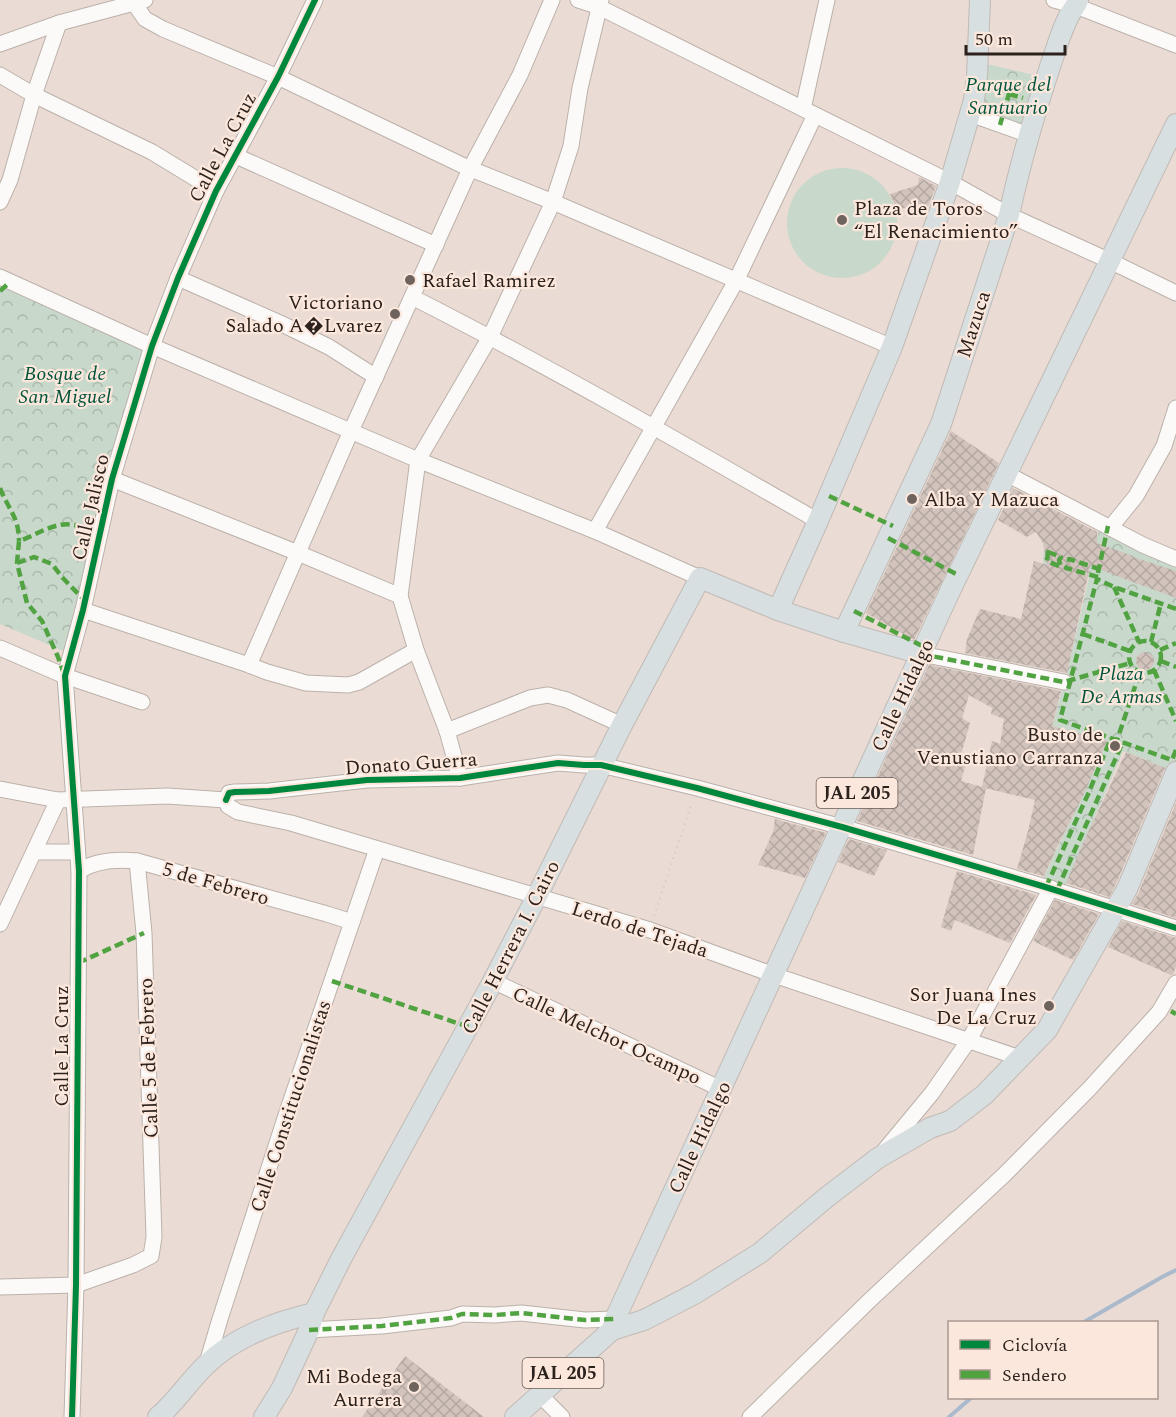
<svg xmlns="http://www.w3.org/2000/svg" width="1176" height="1417" viewBox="0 0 1176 1417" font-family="Spectral,serif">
<defs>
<pattern id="forest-crowns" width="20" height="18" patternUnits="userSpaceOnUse" patternTransform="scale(1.5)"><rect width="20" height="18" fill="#c8d8ca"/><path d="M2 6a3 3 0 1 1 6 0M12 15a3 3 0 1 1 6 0" fill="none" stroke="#acb9ad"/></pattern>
<pattern id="building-cross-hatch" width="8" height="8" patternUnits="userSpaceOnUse" patternTransform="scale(1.5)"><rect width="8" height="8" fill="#d2c4bd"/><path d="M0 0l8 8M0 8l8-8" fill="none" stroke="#b4a8a2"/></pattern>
</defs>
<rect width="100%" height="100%" fill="#eadcd4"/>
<circle fill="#c8d8ca" cx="842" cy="223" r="55"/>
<g fill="url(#forest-crowns)">
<polygon points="978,62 1047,78 1031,130 971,109"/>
<polygon points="0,285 145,348 108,463 89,548 74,610 66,652 0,624"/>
<path d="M1102,523l74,36v213l-1,2 -28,-14 -24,-9c-19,47 -41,94 -60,141l-23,-7c22,-48 46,-95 67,-144l-55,-15 14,-50 23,-99 -46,-13 1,-17 48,18 5,-28z"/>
</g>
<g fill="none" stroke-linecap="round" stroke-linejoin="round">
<g stroke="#aabacc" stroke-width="4">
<polyline points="1084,1322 1162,1277 1176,1270"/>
<polyline points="949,1417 971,1398"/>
</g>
</g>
<g fill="url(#building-cross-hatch)" fill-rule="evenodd">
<polygon points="919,177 936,186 928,207 919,204 897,210 890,194 918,185"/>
<polygon points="951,431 999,463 914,640 866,613"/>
<polygon points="1013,488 1097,532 1097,543 1133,556 1133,557 1176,571 1176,598 1090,566 1067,673 965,653 967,639 980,609 1021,619 1034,561 1047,565 1043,543 1036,532 1027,537 998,520"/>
<circle cx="1145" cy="661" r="9"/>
<path d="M929,665l132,26 -9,35 55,15 -25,57 -23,45 -15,33 -27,-7 11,-38 7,-31 -50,-12h1l-13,67 -116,-34zM969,695l23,13 -1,6 13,5 -4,25 -8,-3 -10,46 -21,-6 5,-18 -7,-1 11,-39 -8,-5z"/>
<polygon points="1126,752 1165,768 1116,884 1109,897 1066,883 1084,841"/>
<polygon points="1176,803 1176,918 1132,904 1138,894"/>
<polygon points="775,819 826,833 805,878 758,865 773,832"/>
<polygon points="849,839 887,850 874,876 838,862"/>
<polygon points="957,871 1036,895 1010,943 955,920 951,931 941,927"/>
<polygon points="1055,900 1099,914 1073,960 1033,941"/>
<polygon points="1122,921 1176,938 1176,967 1173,974 1171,975 1108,947"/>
<polygon points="405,1356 484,1417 362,1417"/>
</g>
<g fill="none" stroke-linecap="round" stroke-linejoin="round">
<defs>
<g id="minor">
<polyline points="578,0 599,7 950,182 1009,215 1110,261 1176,293"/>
<polyline points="1054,0 1076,6 1176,45"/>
<polyline points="134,3 145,19 163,29 278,77 466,167 553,202 892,347"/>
<polyline points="0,44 59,23 145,0"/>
<polyline points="0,75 34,95 152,152 216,191"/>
<polyline points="803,109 827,0"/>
<polyline points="970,114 1029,135"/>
<polyline points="236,156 436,245"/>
<polyline points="0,202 10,180 34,95 59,23"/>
<polyline points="0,277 152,346 418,460 595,531 700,578"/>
<polyline points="178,278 280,323 329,347 376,377"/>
<path d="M412,297c138,70 272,147 406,224"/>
<polyline points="1007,474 1143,545 1176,559"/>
<polyline points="112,479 298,553 400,596"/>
<polyline points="1110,528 1136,496 1164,446 1176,408"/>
<polyline points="595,531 736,281 815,115"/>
<polyline points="83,610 249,665 267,672 306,683 348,685 359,682 416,650"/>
<polyline points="0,648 65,676 142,702"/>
<polyline points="921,654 1064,682"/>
<polyline points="249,665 351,431 470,169 520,75 552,0"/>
<polyline points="447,731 530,698 548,695 567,700 622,725"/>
<polyline points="460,778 447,731 416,650 400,596 418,460 490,337 553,202 571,146 580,88 601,0"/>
<polyline points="0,789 58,800 167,796 226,800"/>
<polyline points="226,800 229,793 235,792 269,791 367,780 460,778 558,763 584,765 601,765 697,788 842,827 1042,886 1176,928"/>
<polyline points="226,800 228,806 238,812 291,823 650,930 774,975 1020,1058"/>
<polyline points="34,852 77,852"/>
<path d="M79,871c17,-11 38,-12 58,-10l190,53 25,8"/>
<polyline points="0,924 58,800"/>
<polyline points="493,981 721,1089"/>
<polyline points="884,1151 932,1093 969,1040 1051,888"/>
<polyline points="0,1287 76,1285 133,1265 151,1256 154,1237 144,933 137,861"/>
<polyline points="309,1330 382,1326 451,1318 462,1314 495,1315 521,1313 585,1320 615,1319"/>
<polyline points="207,1363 220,1319 288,1109 377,849"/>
<polyline points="539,1394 562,1417"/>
<polyline points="72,1417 76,1285 79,871 65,676 83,610 112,479 152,346 178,278 216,191 278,77 315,0"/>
<polyline points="750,1417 870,1300 1004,1175 1089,1089 1159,1012 1176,983"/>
</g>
<g id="major">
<polyline points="778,610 818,521 892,347 950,182 974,100 977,76 980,0"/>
<path d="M844,632l97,-208 68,-209c13,-60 31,-120 51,-178 3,-7 5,-14 9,-21 3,-6 7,-10 9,-16"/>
<polyline points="612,1330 615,1319 950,591 1176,124"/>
<path d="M158,1417c18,-15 31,-36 48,-52 28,-28 69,-43 108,-52"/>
<polyline points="264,1417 282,1388 309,1330 314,1313 341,1259 493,981 537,896 622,725 700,578 778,610 844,632 921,654"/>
<polyline points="515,1417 612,1330 644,1320 696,1293 760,1253 827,1197 878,1158 930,1128 950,1121 984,1095 1047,1030 1127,889 1176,772"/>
</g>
</defs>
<use href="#minor" stroke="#bbb1aa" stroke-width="17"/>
<use href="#major" stroke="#c1bab6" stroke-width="22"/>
<polyline stroke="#d0cdcb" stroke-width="2" stroke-dasharray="1.5 4.5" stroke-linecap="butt" points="654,916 692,802"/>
<use href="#minor" stroke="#fcfaf9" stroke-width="15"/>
<use href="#major" stroke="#d8dfe1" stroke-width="20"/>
<g stroke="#51a241" stroke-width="4.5" stroke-dasharray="9 4.5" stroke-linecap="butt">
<polyline points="994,89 1009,94 1000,125"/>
<polyline points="1009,94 1023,98"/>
<polyline points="0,291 10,282"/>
<path d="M0,488c8,21 19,29 19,53"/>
<polyline points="829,496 893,526"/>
<polyline points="888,538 958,575"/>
<polygon points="1048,552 1061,557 1059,560 1061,567 1047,561"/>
<polyline points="17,563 34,557 52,564 62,577 85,601"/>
<polyline points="1098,573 1108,526"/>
<polyline points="1098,577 1066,568 1069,564 1069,559 1099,569"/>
<polyline points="1114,587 1139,642"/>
<polyline points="1176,609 1114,587 1097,579 1060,720 1172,760 1176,750"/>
<polyline points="854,611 924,647"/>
<polyline points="1083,634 1130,651"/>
<circle cx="1145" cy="657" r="16"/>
<polyline points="1151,642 1161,603"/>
<polyline points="1160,650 1176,643"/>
<polyline points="921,654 1064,682 1130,663"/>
<polyline points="1161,661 1176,667"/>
<polyline points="1154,670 1176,721"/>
<path d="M64,674l-6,-17 -16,-36 -15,-18 -10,-40 2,-22c18,-6 36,-20 55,-16 7,1 13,3 19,5"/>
<polyline points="1115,746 1140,672"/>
<polyline points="1046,887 1089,792 1111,738"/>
<polyline points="1057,890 1123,742"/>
<polyline points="78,963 144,933"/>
<polyline points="332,981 469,1027"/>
<polyline points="1171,1011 1176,1014"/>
<polyline points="309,1330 382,1326 451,1318 462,1314 495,1315 521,1313 585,1320 615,1319"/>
</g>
<defs>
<g id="cycleway">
<polyline points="226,800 229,793 235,792 269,791 367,780 460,778 558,763 584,765 601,765 697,788 842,827 1042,886 1176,928"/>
<polyline points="72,1417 76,1285 79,871 65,676 83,610 112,479 152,346 178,278 216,191 278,77 315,0"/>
</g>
</defs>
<use href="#cycleway" stroke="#fce7dc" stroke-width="10"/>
<use href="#cycleway" stroke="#00873e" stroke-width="6"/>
</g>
<g fill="#6e635d" stroke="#fce7dc" stroke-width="2">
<circle cx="842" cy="220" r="6"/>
<circle cx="410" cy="280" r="6"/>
<circle cx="395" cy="314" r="6"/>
<circle cx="912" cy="499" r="6"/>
<circle cx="1115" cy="746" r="6"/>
<circle cx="1049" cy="1006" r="6"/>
<circle cx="414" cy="1387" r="6"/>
</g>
<g text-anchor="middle" stroke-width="4.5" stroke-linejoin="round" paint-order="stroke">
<g fill="#fce7dc" stroke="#6a5d56" stroke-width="1.5">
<rect x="816.5" y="778" width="81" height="30" rx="4.5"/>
<rect x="522.5" y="1358" width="81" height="30" rx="4.5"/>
</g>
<g font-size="18" font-weight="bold" fill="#2c221d">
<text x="857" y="799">JAL 205</text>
<text x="563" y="1379">JAL 205</text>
</g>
<g font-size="20" font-style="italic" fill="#01543b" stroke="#fce7dc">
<text x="1008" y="91">Parque del<tspan x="1008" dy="23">Santuario</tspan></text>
<text x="65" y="380">Bosque de<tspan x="65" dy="23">San Miguel</tspan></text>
<text x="1121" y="680">Plaza<tspan x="1121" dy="23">De Armas</tspan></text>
</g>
<g font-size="20" fill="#2c221d" stroke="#fce7dc">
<text transform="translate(222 147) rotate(-62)" y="7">Calle La Cruz</text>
<text transform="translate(973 324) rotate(-72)" y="7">Mazuca</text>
<text transform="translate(90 507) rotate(-77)" y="7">Calle Jalisco</text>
<text transform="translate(902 695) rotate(-65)" y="7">Calle Hidalgo</text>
<text transform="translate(411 763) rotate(-4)" y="7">Donato Guerra</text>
<text transform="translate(216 883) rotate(16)" y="7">5 de Febrero</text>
<text transform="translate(640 929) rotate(18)" y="7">Lerdo de Tejada</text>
<text transform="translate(510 947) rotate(-63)" y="7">Calle Herrera I. Cairo</text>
<text transform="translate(607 1035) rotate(25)" y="7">Calle Melchor Ocampo</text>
<text transform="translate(61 1046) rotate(-90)" y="7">Calle La Cruz</text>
<text transform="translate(148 1058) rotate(-92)" y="7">Calle 5 de Febrero</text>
<text transform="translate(290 1106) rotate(-72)" y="7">Calle Constitucionalistas</text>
<text transform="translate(699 1137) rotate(-65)" y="7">Calle Hidalgo</text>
</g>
<g font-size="20" fill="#2c221d" stroke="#fce7dc" text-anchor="end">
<text x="854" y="215" text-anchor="start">Plaza de Toros<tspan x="854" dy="23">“El Renacimiento”</tspan></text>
<text x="422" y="287" text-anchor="start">Rafael Ramirez</text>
<text x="383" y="309">Victoriano<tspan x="383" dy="23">Salado A�Lvarez</tspan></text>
<text x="924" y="506" text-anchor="start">Alba Y Mazuca</text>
<text x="1103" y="741">Busto de<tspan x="1103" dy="23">Venustiano Carranza</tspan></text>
<text x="1037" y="1001">Sor Juana Ines<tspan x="1037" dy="23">De La Cruz</tspan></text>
<text x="402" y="1383">Mi Bodega<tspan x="402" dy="23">Aurrera</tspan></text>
</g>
</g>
<rect x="948" y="1321" width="210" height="78" fill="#fce7dc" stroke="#a99890" stroke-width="1.5"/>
<rect x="960" y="1340" width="30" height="9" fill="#00873e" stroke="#a99890" stroke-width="1.5"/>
<text x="1002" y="1351" font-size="18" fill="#2c221d">Ciclovía</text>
<rect x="960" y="1370" width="30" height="9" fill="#51a241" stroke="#a99890" stroke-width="1.5"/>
<text x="1002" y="1381" font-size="18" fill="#2c221d">Sendero</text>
<path d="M966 45v9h99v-9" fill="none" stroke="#2c221d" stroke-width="3"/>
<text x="975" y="45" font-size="18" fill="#2c221d" stroke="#fce7dc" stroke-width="4.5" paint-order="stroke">50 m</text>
</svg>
